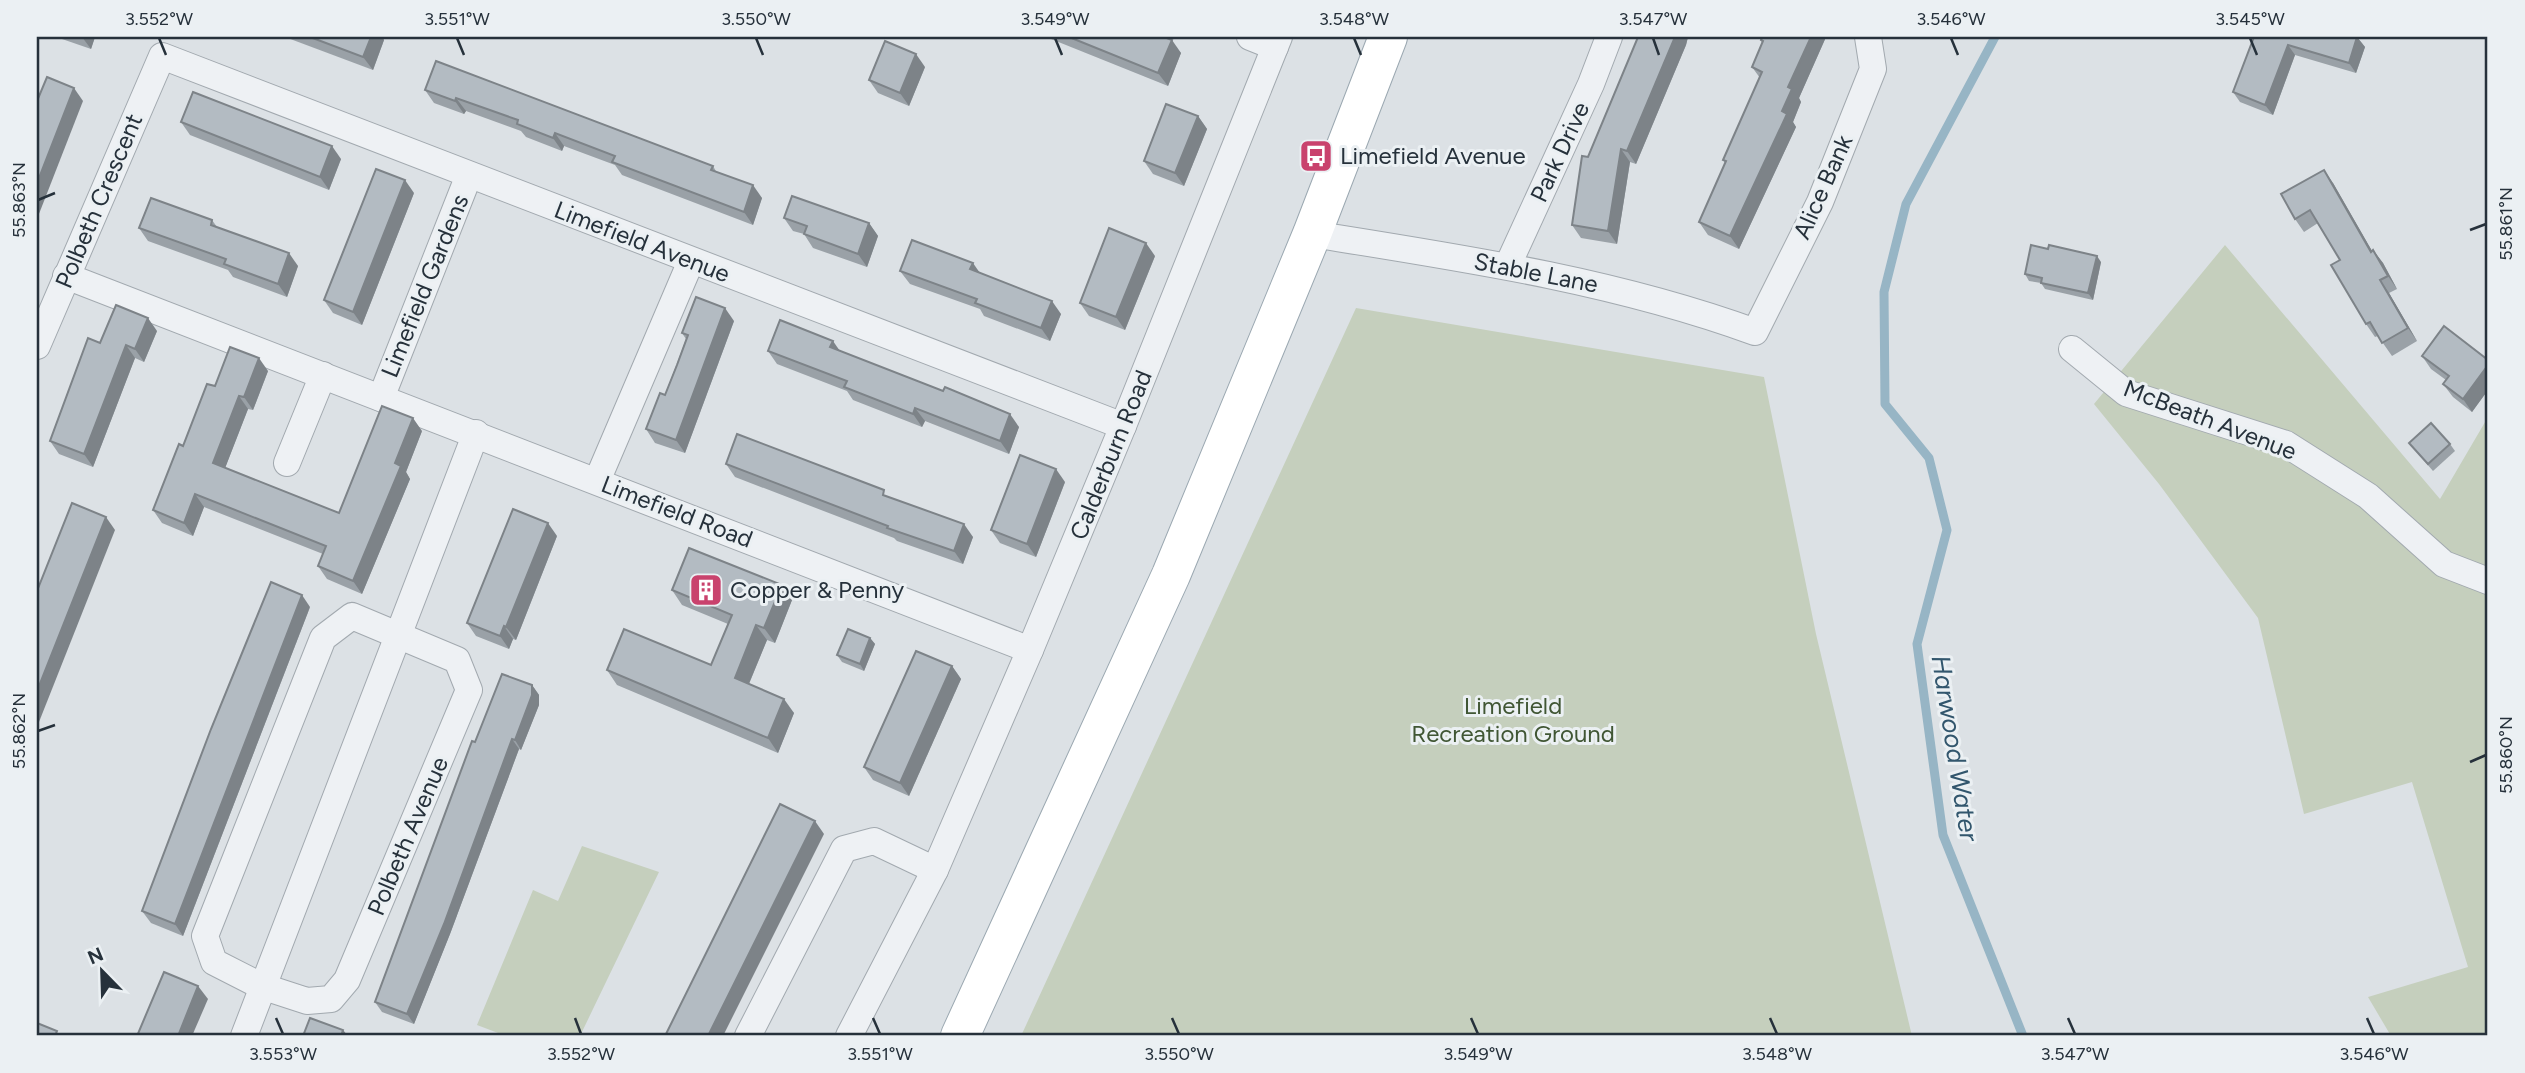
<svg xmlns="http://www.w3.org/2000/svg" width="2525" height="1073" viewBox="0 0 2525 1073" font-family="Figtree,sans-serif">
<rect width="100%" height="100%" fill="#dce1e5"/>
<g fill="#c5cfbd">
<polygon points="2225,245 2440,499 2488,417 2488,1036 2391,1036 2368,997 2468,967 2412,782 2304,814 2258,618 2159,484 2094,404"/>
<polygon points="1356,308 1764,377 1816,634 1912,1036 1021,1036"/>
<polygon points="582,846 659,872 580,1036 506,1036 477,1025 533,890 558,901"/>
</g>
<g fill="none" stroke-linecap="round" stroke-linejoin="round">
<polyline stroke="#97b5c5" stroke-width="9" points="1995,37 1906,204 1884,292 1885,404 1929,458 1947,530 1917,644 1943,835 2023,1036"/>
<defs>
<g id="street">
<polyline points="1250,37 1275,47"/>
<path d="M1312,234c150,24 300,46 443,98l65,-130 53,-133 -5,-32"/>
<polyline points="1508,265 1591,84 1609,37"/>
<polyline points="66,276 1030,650"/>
<polyline points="37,346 162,56 1123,426"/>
<polyline points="2072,349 2126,393 2286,444 2368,496 2444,564 2488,581"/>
<polyline points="381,398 469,175"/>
<polyline points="287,463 323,375"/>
<polyline points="597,481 691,261"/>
<polygon points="352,616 457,660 469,690 347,980 331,999 307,1001 261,986 214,962 205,936 323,638"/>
<polyline points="244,1036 476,433"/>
<polyline points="748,1036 844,849 874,841 935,870"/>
<polyline points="849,1036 935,870 1030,650 1123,426 1279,37"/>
</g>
<polyline id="primary" points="960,1036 1171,575 1312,234 1388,37"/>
</defs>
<use href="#street" stroke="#a2a9af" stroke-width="28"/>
<use href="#primary" stroke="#9ba8b1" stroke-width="40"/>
<use href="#street" stroke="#eef1f4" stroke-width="26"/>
<use href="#primary" stroke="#fff" stroke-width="38"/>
</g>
<g fill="#9aa1a7">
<polygon points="61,37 95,37 91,49 62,39"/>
<polygon points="285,37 382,37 384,40 373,70"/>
<polygon points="1046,37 1164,37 1181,53 1168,86"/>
<polygon points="1638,37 1688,37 1686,45 1636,164 1630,162 1617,244 1581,238 1572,225"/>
<polygon points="1762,37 1826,37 1799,98 1801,102 1793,122 1796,127 1739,249 1708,235 1699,222 1725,163 1723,160 1760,78 1752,67 1762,43 1761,40"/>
<polygon points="2254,37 2357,37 2365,47 2356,73 2295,55 2273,115 2240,102 2233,92"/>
<polygon points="436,61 713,166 717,173 762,198 753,225 622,175 615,165 564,146 562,151 526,137 521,131 466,111 464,114 434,103 425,90"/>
<polygon points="925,67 909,106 878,93 869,80"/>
<polygon points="1198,116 1207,129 1184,186 1153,174 1144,161"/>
<polygon points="181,122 341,159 329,190 190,135"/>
<polygon points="2333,183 2372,251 2373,250 2383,263 2397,289 2389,293 2417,341 2392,356 2378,336 2375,337 2366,324 2340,260 2318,223 2304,232 2295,219"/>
<polygon points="414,193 362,325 333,313 324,300"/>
<polygon points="784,218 869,223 878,236 867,267 813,248 804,234 793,231"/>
<polygon points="212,220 217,227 298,266 287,297 233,277 228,270 148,241 139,228"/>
<polygon points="1155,256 1125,330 1089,316 1080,303"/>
<polygon points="2101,262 2093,300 2045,289 2041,283 2029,281 2025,274"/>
<polygon points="900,271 980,273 1061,314 1050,341 984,316 980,309 910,284"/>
<polygon points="734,321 685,453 655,443 646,429 665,395 686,339 682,333"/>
<polygon points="157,331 144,362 135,358 93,467 59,454 50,441 100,343"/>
<polygon points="768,351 839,351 1019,427 1009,454 925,421 922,427 853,400 847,391 777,364"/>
<polygon points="2422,356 2488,360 2488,390 2472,412 2453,397 2443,384 2446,380 2431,369"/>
<polygon points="268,371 253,410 248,409 225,468 339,513 422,431 406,472 410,479 362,594 327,579 318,566 323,554 204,507 193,536 162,523 153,510 183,446 215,386"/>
<polygon points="2409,443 2450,444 2455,451 2433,471"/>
<polygon points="726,464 889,497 973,537 963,564 897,541 894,538 735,477"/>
<polygon points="1065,482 1036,557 1000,543 991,530"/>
<polygon points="557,536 516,640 513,639 509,649 476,636 467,623"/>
<polygon points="782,585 792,600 775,643 767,640 749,684 794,713 778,753 617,685 607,670 711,665 728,624 682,605 672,590"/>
<polygon points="310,607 183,936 151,923 142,911"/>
<polygon points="870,638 875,644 864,671 842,662 837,655"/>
<polygon points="952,666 961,679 909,796 873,780 864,767"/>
<polygon points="532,685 539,695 539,705 521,750 519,749 450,934 414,1024 382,1012 375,1002 475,742"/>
</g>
<g fill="#7d8388">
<polygon points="82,37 95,37 91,49"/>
<polygon points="371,37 382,37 384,40 373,70 363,57"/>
<polygon points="1675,37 1688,37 1686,45 1636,164 1627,151"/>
<polygon points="1811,37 1826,37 1799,98 1801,102 1793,122 1796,127 1739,249 1730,236 1788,87"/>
<polygon points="2357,37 2365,47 2356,73 2349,63"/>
<polygon points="1172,40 1181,53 1168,86 1158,73"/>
<polygon points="2288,45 2295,55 2273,115 2265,105"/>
<polygon points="916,54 925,67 909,106 900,93"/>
<polygon points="74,88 83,101 37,219 37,183"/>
<polygon points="456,98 466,111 464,114 455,101"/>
<polygon points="1198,116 1207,129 1184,186 1175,173"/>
<polygon points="555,133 564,146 562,151 553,138"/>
<polygon points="332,146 341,159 329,190 320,177"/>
<polygon points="1621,149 1630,162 1617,244 1608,231"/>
<polygon points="2324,170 2333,183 2380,265 2371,252"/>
<polygon points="405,180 414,193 362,325 353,312"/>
<polygon points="753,185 762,198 753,225 744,212"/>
<polygon points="869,223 878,236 867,267 858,254"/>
<polygon points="1146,243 1155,256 1125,330 1116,317"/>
<polygon points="2373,250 2383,263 2397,289 2388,276"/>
<polygon points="289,253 298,266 287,297 278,284"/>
<polygon points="2097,256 2101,262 2093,300 2088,293"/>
<polygon points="973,263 982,276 970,269"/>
<polygon points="2380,280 2389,293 2417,341 2408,328"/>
<polygon points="1052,301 1061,314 1050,341 1041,328"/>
<polygon points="725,308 734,321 685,453 676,440"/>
<polygon points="148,318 157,331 144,362 135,349"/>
<polygon points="833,341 842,354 830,347"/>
<polygon points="126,345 135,358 93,467 84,454"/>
<polygon points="259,358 268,371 253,410 244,397"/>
<polygon points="2488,365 2488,390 2472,412 2463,399"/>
<polygon points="239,396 248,409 222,476 213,463"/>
<polygon points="915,408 925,421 922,427 913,414"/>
<polygon points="1010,414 1019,427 1009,454 1000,441"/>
<polygon points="413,418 422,431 406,472 410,479 362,594 353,581 395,463"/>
<polygon points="1056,469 1065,482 1036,557 1027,544"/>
<polygon points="195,494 204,507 193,536 184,523"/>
<polygon points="106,517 115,530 37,727 37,691"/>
<polygon points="548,523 557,536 516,640 506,627"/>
<polygon points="964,524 973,537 963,564 954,551"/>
<polygon points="782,585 792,600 775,643 764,628"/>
<polygon points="302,595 310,607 183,936 175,924"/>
<polygon points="756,625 767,640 745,693 735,678"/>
<polygon points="504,626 513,639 509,649 500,636"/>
<polygon points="870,638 875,644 864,671 860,664"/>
<polygon points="952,666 961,679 909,796 900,783"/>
<polygon points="532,685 539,695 539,705 521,750 515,740"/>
<polygon points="784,699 794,713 778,753 768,738"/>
<polygon points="512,739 519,749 450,934 414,1024 407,1014"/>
<polygon points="815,821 824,834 723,1036 708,1036"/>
<polygon points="198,986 208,999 192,1036 178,1036"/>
<polygon points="343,1030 348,1036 341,1036"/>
</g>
<g fill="#b3bbc2" stroke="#7d8388" stroke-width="2">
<polygon points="310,37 371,37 363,57"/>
<polygon points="1069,37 1164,37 1172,40 1158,73"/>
<polygon points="1638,37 1675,37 1627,151 1621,149 1608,231 1572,225 1582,156 1588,157"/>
<polygon points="1762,37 1811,37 1788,87 1792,89 1782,111 1787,114 1730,236 1699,222 1726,161 1723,160 1762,72 1752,67 1763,41 1761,40"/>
<polygon points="2254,37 2357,37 2349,63 2288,45 2265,105 2233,92"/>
<polygon points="885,41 916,54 900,93 869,80"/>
<polygon points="436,61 713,166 711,170 753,185 744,212 612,162 615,156 555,133 553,138 517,124 518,120 456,98 455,101 425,90"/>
<polygon points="47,77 74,88 37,183 37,101"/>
<polygon points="193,92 332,146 320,177 181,122"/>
<polygon points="1166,104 1198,116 1175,173 1144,161"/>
<polygon points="376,169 405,180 353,312 324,300"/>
<polygon points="2324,170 2371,252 2373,250 2388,276 2380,280 2408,328 2382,343 2370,322 2366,324 2331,265 2340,260 2310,210 2295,219 2281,194"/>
<polygon points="792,196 869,223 858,254 804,234 807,226 784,218"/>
<polygon points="151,198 212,220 211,225 289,253 278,284 224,264 226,259 139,228"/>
<polygon points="1109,228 1146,243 1116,317 1080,303"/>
<polygon points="912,240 973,263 970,269 1052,301 1041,328 975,303 977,299 900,271"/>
<polygon points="2031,245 2048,249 2049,245 2097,256 2088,293 2041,283 2042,278 2025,274"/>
<polygon points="696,297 725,308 676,440 646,429 660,393 665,395 677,365 688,335 682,333"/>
<polygon points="116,305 148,318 135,349 126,345 84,454 50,441 88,338 100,343"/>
<polygon points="780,320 833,341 830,347 943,391 945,387 1010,414 1000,441 915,408 913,414 844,387 847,381 768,351"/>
<polygon points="2444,326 2488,360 2488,365 2463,399 2443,384 2449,376 2422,356"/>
<polygon points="230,347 259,358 244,397 239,396 213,463 339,513 382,406 413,418 395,463 401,466 353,581 318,566 326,546 195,494 184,523 153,510 179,444 183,446 207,384 215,386"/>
<polygon points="2431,423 2450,444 2428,464 2409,443"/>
<polygon points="737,434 884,490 883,495 964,524 954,551 887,528 888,526 726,464"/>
<polygon points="1020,455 1056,469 1027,544 991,530"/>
<polygon points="72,503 106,517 37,691 37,591"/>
<polygon points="513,509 548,523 506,627 504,626 500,636 467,623"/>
<polygon points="689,548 782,585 764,628 756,625 735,678 784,699 768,738 607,670 624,629 711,665 732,615 672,590"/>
<polygon points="271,582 302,595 175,924 142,911 211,729"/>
<polygon points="848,629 870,638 860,664 837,655"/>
<polygon points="916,651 952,666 900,783 864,767"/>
<polygon points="502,674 532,685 532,695 515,740 512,739 444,924 407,1014 375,1002 472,741 475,742"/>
<polygon points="780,804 815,821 708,1036 665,1036"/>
<polygon points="164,972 198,986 178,1036 137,1036"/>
<polygon points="310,1018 343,1030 341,1036 303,1036"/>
<polygon points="37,1023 57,1031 55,1036 37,1036"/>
</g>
<path fill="none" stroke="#26313b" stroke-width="2.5" d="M159,38l7,17M457,38l7,17M756,38l7,17M1055,38l7,17M1354,38l7,17M1653,38l6,17M1951,38l7,17M2250,38l7,17M38,200l17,-7M2470,230l16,-6M38,731l17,-6M2470,762l16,-7M276,1018l7,16M575,1018l6,16M873,1018l7,16M1172,1018l7,16M1471,1018l7,16M1770,1018l7,16M2068,1018l7,16M2367,1018l7,16"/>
<defs>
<symbol id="bus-square" viewBox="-11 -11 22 22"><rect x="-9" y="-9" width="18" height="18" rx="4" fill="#c9426d" stroke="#ebf0f3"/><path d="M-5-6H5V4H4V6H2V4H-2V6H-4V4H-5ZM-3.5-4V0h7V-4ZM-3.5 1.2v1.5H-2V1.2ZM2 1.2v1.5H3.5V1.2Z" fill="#fff"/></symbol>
<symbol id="building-square" viewBox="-11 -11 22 22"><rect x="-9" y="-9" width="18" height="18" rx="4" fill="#c9426d" stroke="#ebf0f3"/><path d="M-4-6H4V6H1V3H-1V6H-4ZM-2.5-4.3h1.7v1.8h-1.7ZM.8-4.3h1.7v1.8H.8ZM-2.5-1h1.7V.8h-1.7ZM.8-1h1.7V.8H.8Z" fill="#fff"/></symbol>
</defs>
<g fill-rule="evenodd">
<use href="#bus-square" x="1297" y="137" width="38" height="38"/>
<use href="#building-square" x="687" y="571" width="38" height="38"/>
</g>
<g text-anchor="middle" stroke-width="6" stroke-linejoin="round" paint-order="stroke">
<g font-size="24" fill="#26313b" stroke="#ebf0f3">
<text transform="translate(1560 152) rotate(-65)" y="8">Park Drive</text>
<text transform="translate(1823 187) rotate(-66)" y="8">Alice Bank</text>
<text transform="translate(99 201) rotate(-67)" y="8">Polbeth Crescent</text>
<text transform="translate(642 242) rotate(21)" y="8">Limefield Avenue</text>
<text transform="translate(1536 273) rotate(11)" y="8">Stable Lane</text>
<text transform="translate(425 286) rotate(-68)" y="8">Limefield Gardens</text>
<text transform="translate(2210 420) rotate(21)" y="8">McBeath Avenue</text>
<text transform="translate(1111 455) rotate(-68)" y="8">Calderburn Road</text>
<text transform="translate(677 512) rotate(21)" y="8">Limefield Road</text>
<text transform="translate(408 836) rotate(-67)" y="8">Polbeth Avenue</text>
</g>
<g font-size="24" fill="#26313b" stroke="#ebf0f3" text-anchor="start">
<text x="1340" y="164">Limefield Avenue</text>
<text x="730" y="598">Copper &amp; Penny</text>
</g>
<g font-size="24" fill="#405634" stroke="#ebf0f3">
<text x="1513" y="714">Limefield<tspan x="1513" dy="28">Recreation Ground</tspan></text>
</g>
<g font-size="26" font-style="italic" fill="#32566d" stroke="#ebf0f3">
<text transform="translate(1955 748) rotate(81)" y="9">Harwood Water</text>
</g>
</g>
<rect width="2525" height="1073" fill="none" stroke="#ebf0f3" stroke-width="77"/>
<g transform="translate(102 971) rotate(337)" stroke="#ebf0f3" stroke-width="5" paint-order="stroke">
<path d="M0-5L12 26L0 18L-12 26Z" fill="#26313b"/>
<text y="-10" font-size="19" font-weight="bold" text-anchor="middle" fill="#26313b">N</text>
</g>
<rect x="38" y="38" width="2448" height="996" fill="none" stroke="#26313b" stroke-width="2.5"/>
<g font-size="18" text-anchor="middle" fill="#26313b">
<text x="159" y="25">3.552°W</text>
<text x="457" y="25">3.551°W</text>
<text x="756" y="25">3.550°W</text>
<text x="1055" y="25">3.549°W</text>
<text x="1354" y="25">3.548°W</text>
<text x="1653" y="25">3.547°W</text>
<text x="1951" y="25">3.546°W</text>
<text x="2250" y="25">3.545°W</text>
<text transform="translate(19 200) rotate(-90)" y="6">55.863°N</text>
<text transform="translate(2506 224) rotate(-90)" y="6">55.861°N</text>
<text transform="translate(19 731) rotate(-90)" y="6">55.862°N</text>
<text transform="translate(2506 755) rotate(-90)" y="6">55.860°N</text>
<text x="283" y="1060">3.553°W</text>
<text x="581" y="1060">3.552°W</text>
<text x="880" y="1060">3.551°W</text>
<text x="1179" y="1060">3.550°W</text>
<text x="1478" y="1060">3.549°W</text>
<text x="1777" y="1060">3.548°W</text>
<text x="2075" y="1060">3.547°W</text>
<text x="2374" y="1060">3.546°W</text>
</g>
</svg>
